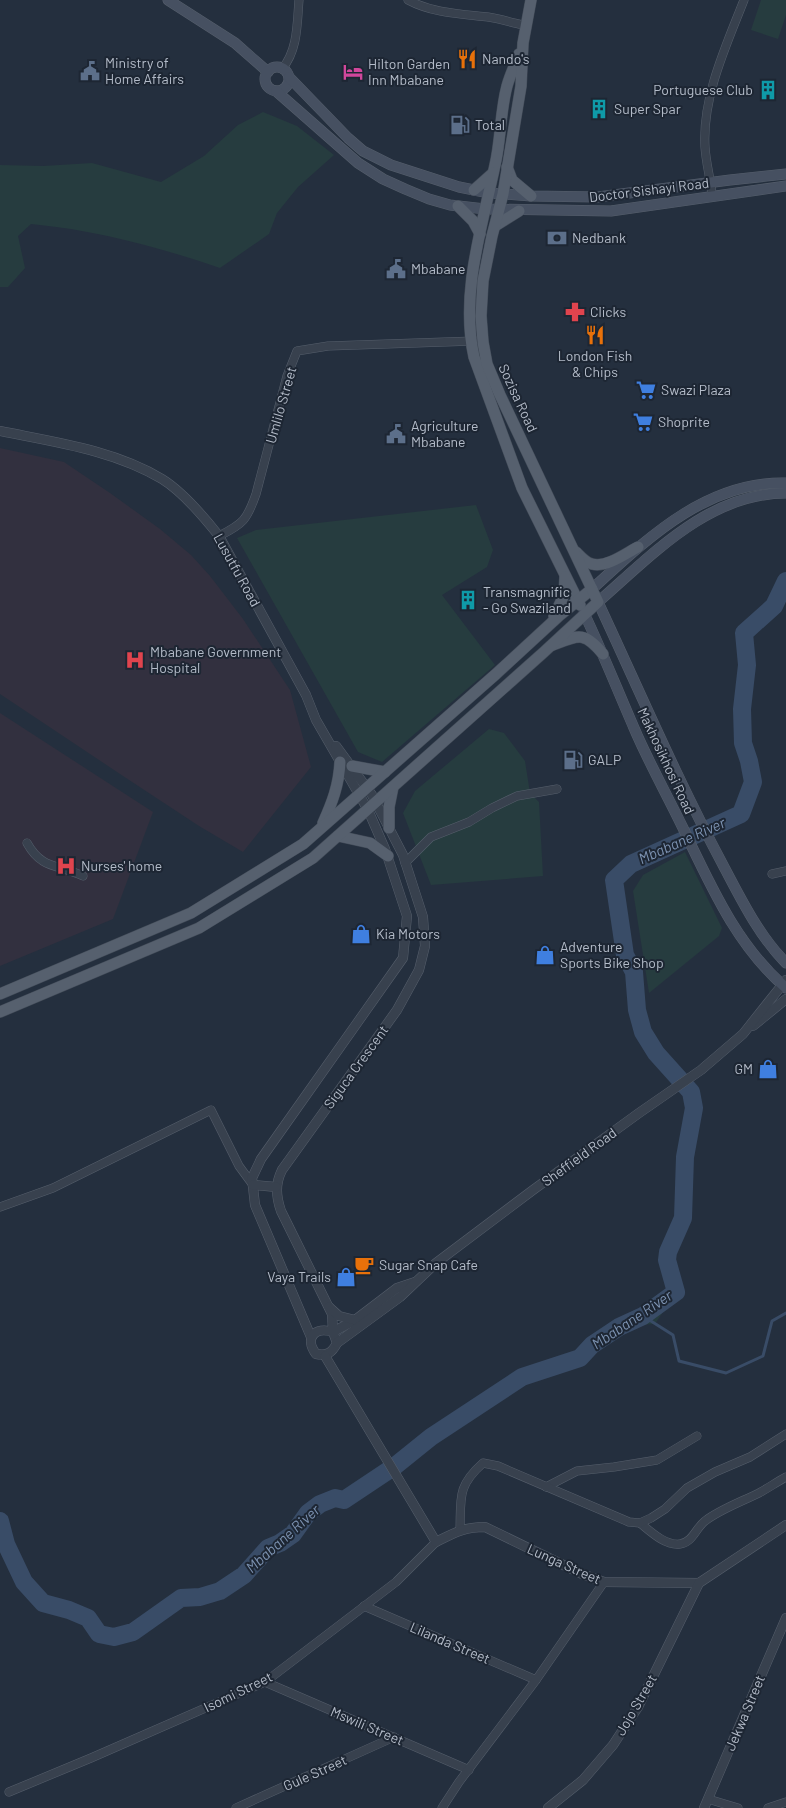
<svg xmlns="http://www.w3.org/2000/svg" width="786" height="1808" viewBox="0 0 786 1808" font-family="Barlow,sans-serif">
<rect width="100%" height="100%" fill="#242f3e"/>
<g fill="#32303f">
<polygon points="0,448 64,462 110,493 160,529 191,555 210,576 243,619 290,690 311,767 243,852 199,826 123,776 0,694"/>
<polygon points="0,713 153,812 113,919 0,966"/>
</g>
<g fill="#263c3f">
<polygon points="761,0 786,0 786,15 778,39 751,30"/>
<path d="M263,112l34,14 37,29 -36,32 -21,26 -8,21 -49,34c-61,-21 -125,-38 -189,-44l-13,12 7,32 -17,19h-8v-122l43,1 49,-3 69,19 43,-26 34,-31z"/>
<polygon points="476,505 493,550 487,567 442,595 495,665 382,762 358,752 237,538 256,530"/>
<polygon points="489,729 504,733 525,761 530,793 539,802 543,876 431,885 403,813 415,791"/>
<polygon points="685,852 722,928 719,936 649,993 633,891 643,875"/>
<polygon points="661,1292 676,1292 655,1324 638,1325 608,1334"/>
</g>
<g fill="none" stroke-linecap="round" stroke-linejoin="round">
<polyline stroke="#394c67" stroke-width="3" points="643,1316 673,1335 679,1361 726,1373 763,1356 772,1321 786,1313"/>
<polyline stroke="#394c67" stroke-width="18" points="0,1521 6,1544 24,1582 43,1603 69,1610 88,1618 99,1634 114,1637 133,1632 181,1598 200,1597 220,1591 244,1575 268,1548 280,1543 293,1534 308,1513 320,1504 335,1498 344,1500 395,1466 431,1437 522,1377 580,1358 592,1345 619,1327 643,1316 676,1292 667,1260 668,1252 683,1218 685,1157 694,1108 691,1092 656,1053 643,1032 637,1010 634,972 625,955 614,880 631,864 741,814 753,782 749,761 743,743 742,709 747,665 744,633 774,606 786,581"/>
<defs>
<g id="minor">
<path d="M408,0c24,13 53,14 80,17 13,2 26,6 38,9"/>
<path d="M282,69c16,-19 15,-45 17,-69"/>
<path d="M712,196c-1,-16 -6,-32 -7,-49 -3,-50 21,-101 39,-147"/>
<path d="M219,536c24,-12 28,-16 37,-42l31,-118 10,-25 31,-5 146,-5"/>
<path d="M27,843c15,27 31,21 56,33"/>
<polyline points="405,863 431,837 469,822 492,808 517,796 557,789"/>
<polyline points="772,874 786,871"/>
<polyline points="0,1207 53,1188 211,1110 239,1166 253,1185"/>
<polyline points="546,1487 577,1471 614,1467 657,1460 697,1436"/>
<path d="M640,1523c10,8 25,23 40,21 13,-2 15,-15 25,-23 16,-12 36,-19 54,-28 9,-5 18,-11 27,-16"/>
<path d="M460,1530c1,-32 -3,-44 23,-67l15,3 131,56 11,1 11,-5 14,-9 22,-21 28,-16 35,-15 36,-23"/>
<polyline points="364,1606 536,1680"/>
<polyline points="265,1682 469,1770"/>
<polyline points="9,1792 91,1758 265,1682 396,1582 436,1542"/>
<polyline points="708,1799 738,1808"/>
<polyline points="236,1808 394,1737"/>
<polyline points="442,1808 459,1782 536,1680 604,1582"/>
<polyline points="768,1808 786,1802"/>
</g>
<g id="tertiary">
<path d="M0,431c54,11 114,19 162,48 21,13 42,38 57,57l87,159 10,25 52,90 17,39 22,67 -4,42 -142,201 -9,19 3,27 56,132"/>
<path d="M336,746l36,49 31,60 20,62 2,29 -6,24 -22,40 -115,160c-7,14 -6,26 -1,41l51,103 1,18 4,11c-5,10 -10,13 -21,11 -12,-16 -1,-28 17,-22l22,-12 42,-32 18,-6"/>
<polyline points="753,1026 786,999"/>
<polyline points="253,1185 276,1187"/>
<polyline points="329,1307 339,1316 355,1320"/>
<polyline points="337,1343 400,1297 436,1263 533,1190 639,1113 701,1070 743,1034 786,980"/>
<path d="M325,1356l111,186c18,-9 28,-15 49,-15l97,47 22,8 95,1"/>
<polyline points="548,1808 583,1780 613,1745 638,1707 699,1583 786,1525"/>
<polyline points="704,1808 786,1618"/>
</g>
<g id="secondary">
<polyline points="168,0 235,43 268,72"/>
<circle cx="277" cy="79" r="12"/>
<polyline points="289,77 348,138 363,151 391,165 459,187 489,193 531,196 598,197 730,180 786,174"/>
<polyline points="276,91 358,163 383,179 405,189 429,199 450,205 485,209 611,211 786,186"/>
<path d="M786,493c-77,0 -134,62 -188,109 41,88 79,177 125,263 18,34 36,71 63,98"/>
<path d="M592,589c55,-50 114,-108 194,-106"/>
<path d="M584,613c18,38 33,76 50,115 14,33 32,65 48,98 28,58 54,119 104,162"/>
</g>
<g id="primary">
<path d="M519,54c-4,11 -9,21 -12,32 -7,26 -6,54 -12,79 -13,63 -35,128 -21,192l48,131 58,117"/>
<polyline points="507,167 512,180 531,196"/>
<polyline points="474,190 493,173"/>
<polyline points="458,206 473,221 480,234"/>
<polyline points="495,226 519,211"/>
<path d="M576,552c4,4 10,11 16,12 15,4 34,-11 46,-17"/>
<polyline points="554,616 564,595 565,577"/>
<path d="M553,645c26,-10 31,-14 50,9"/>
<polyline points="352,766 385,772"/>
<path d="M323,823c9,-20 16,-38 17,-61"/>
<polyline points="389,828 389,807 393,787"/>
<polyline points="338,836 370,843 388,856"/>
<polyline points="0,994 191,913 303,844 496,674 560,615 592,589"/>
<polyline points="0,1012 199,928 313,858 544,652 598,602 500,395 487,364 483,342 481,316 483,281 492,236 503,194 521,86 523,43 531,0"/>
</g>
</defs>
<use href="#minor" stroke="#565f6c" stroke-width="9"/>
<use href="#tertiary" stroke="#565f6c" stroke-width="10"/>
<use href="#secondary" stroke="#565f6c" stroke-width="11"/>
<use href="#primary" stroke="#414a57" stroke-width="12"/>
<use href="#minor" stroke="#38414e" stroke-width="8"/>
<use href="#tertiary" stroke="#38414e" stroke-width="9"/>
<use href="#secondary" stroke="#465061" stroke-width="10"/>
<use href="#primary" stroke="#56606e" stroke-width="11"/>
</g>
<defs>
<symbol id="restaurant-bare" viewBox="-9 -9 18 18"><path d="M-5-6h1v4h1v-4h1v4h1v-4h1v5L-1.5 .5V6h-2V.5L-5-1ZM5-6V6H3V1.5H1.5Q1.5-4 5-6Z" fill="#e8710a" stroke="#1d2633" stroke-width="2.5" paint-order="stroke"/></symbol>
<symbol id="civic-bare" viewBox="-9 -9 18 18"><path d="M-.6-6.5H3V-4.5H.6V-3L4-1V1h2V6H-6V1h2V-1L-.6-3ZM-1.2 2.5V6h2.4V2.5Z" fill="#5c6f8a" stroke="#1d2633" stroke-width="2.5" paint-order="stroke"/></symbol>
<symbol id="hotel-bare" viewBox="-9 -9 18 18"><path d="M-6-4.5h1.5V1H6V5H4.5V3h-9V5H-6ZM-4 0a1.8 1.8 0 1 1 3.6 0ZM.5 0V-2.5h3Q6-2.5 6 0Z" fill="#d1479c" stroke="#1d2633" stroke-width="2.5" paint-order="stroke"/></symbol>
<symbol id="building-bare" viewBox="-9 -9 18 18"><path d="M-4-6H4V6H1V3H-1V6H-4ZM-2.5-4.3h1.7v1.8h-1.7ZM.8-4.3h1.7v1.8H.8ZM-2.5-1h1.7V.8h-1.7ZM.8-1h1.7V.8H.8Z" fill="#0f9aa8" stroke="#1d2633" stroke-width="2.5" paint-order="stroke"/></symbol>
<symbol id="fuel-bare" viewBox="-9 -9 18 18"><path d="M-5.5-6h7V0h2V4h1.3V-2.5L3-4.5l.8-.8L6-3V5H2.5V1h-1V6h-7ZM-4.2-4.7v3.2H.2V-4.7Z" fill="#5c6f8a" stroke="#1d2633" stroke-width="2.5" paint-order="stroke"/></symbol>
<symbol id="bank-bare" viewBox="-9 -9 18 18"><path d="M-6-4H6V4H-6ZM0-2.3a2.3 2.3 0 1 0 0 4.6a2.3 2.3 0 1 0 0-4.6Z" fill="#5c6f8a" stroke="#1d2633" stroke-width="2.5" paint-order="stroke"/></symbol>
<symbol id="pharmacy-bare" viewBox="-9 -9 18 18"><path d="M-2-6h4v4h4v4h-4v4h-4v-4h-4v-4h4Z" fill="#e0444e" stroke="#1d2633" stroke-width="2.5" paint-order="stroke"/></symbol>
<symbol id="supermarket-bare" viewBox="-9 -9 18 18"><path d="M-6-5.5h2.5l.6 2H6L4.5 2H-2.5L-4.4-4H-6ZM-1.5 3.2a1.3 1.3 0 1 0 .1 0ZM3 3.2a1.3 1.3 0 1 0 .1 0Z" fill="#3f7fe0" stroke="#1d2633" stroke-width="2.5" paint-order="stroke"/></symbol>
<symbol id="hospital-bare" viewBox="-9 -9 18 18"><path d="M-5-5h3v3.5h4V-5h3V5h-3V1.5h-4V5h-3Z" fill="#e0444e" stroke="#1d2633" stroke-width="2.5" paint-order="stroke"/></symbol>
<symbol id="shop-bare" viewBox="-9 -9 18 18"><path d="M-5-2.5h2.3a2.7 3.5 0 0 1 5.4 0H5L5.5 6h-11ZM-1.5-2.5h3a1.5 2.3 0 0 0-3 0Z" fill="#3f7fe0" stroke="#1d2633" stroke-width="2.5" paint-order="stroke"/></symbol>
<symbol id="cafe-bare" viewBox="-9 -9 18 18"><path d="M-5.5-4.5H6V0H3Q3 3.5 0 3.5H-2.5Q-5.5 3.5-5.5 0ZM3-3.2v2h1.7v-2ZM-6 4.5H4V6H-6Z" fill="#e8710a" stroke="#1d2633" stroke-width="2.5" paint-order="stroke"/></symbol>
</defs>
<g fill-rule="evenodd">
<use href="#restaurant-bare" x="453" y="45" width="28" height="28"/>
<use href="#civic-bare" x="76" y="57" width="28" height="28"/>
<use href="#hotel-bare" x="339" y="58" width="28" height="28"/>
<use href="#building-bare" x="754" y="76" width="28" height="28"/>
<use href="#building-bare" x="585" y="95" width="28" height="28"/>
<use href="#fuel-bare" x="446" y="111" width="28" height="28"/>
<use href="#bank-bare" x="543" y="224" width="28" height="28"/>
<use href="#civic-bare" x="382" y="255" width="28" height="28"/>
<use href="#pharmacy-bare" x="561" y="298" width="28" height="28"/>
<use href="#restaurant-bare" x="581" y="321" width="28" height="28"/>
<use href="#supermarket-bare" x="632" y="376" width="28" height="28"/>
<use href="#supermarket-bare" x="629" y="408" width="28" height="28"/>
<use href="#civic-bare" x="382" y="420" width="28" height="28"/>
<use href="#building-bare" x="454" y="586" width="28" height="28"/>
<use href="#hospital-bare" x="121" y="646" width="28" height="28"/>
<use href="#fuel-bare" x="559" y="746" width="28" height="28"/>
<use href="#hospital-bare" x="52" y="852" width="28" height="28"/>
<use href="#shop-bare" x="347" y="920" width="28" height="28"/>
<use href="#shop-bare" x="531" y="941" width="28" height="28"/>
<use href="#shop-bare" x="754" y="1055" width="28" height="28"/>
<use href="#cafe-bare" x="350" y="1251" width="28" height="28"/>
<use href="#shop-bare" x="332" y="1263" width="28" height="28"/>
</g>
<g text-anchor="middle" stroke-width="4" stroke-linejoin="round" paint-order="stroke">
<g font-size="14" fill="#b4bcc9" stroke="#1d2633" text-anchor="start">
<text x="482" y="64">Nando's</text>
<text x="105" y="68">Ministry of<tspan x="105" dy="16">Home Affairs</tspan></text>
<text x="368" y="69">Hilton Garden<tspan x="368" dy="16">Inn Mbabane</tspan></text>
<text x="753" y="95" text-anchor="end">Portuguese Club</text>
<text x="614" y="114">Super Spar</text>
<text x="475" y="130">Total</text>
<text x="572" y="243">Nedbank</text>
<text x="411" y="274">Mbabane</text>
<text x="590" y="317">Clicks</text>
<text x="595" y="361" text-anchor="middle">London Fish<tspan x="595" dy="16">&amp; Chips</tspan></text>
<text x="661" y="395">Swazi Plaza</text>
<text x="658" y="427">Shoprite</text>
<text x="411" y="431">Agriculture<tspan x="411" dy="16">Mbabane</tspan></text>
<text x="483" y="597">Transmagnific<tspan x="483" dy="16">- Go Swaziland</tspan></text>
<text x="150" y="657">Mbabane Government<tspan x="150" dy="16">Hospital</tspan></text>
<text x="588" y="765">GALP</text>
<text x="81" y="871">Nurses' home</text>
<text x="376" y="939">Kia Motors</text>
<text x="560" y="952">Adventure<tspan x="560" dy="16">Sports Bike Shop</tspan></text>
<text x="753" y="1074" text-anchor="end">GM</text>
<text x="379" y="1270">Sugar Snap Cafe</text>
<text x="331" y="1282" text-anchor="end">Vaya Trails</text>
</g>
<g font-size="14" fill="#b4bcc9" stroke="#1d2633">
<text transform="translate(649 190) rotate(-7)" y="5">Doctor Sishayi Road</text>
<text transform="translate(518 398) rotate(65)" y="5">Sozisa Road</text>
<text transform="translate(281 405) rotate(-74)" y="5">Umlilo Street</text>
<text transform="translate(237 570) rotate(61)" y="5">Lusutfu Road</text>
<text transform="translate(666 761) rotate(65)" y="5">Makhosikhosi Road</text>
<text transform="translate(356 1067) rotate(-54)" y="5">Siguca Crescent</text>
<text transform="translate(579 1157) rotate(-36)" y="5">Sheffield Road</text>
<text transform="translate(564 1564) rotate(24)" y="5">Lunga Street</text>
<text transform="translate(450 1643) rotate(23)" y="5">Lilanda Street</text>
<text transform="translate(238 1692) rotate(-26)" y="5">Isomi Street</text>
<text transform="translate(636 1705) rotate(-60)" y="5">Jojo Street</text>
<text transform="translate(745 1713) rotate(-67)" y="5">Jekwa Street</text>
<text transform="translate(367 1726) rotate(23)" y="5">Mswili Street</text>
<text transform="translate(315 1773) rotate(-24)" y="5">Gule Street</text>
</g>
<g font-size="15" font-style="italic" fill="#7c92b1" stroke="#1d2633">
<text transform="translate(682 841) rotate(-24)" y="5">Mbabane River</text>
<text transform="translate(632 1320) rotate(-34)" y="5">Mbabane River</text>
<text transform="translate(283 1539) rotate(-42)" y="5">Mbabane River</text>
</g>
</g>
</svg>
